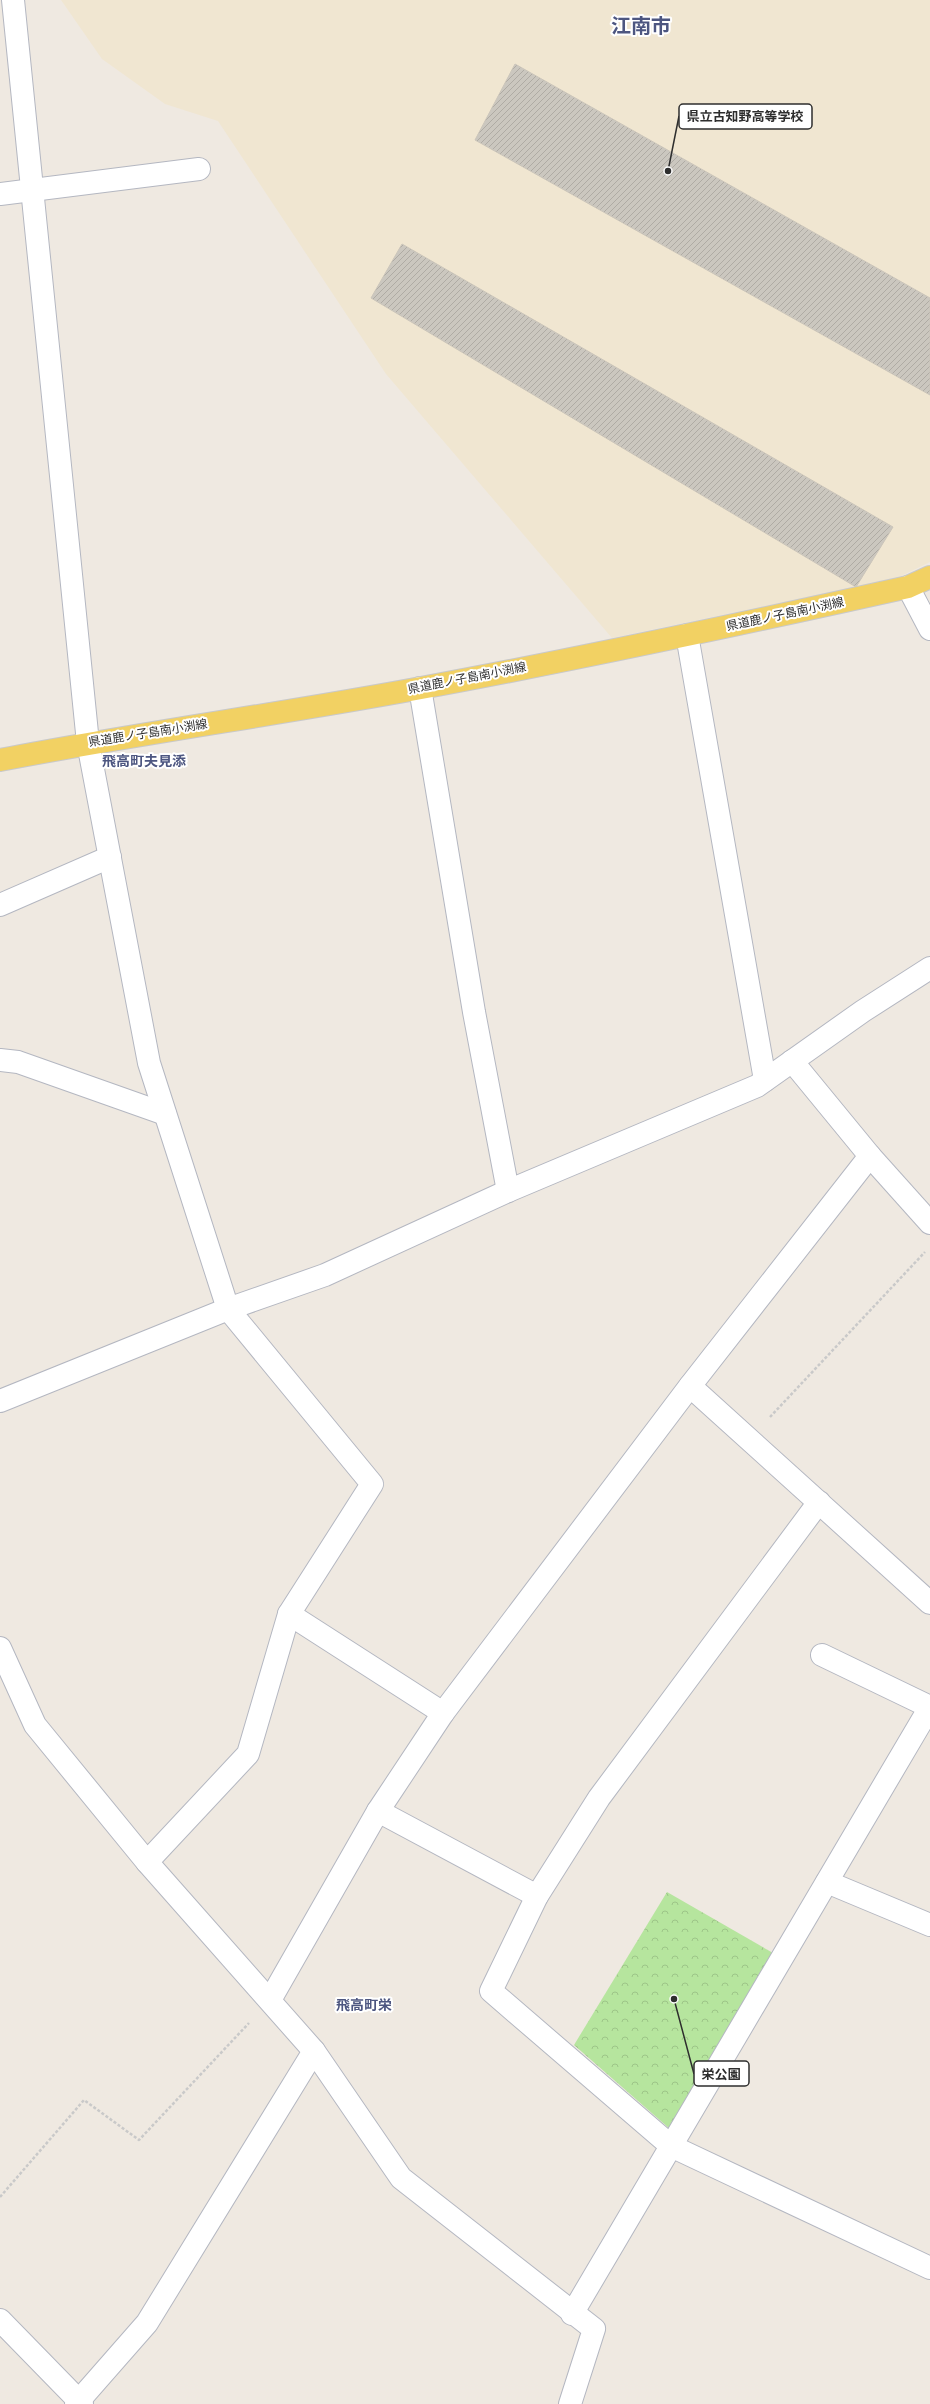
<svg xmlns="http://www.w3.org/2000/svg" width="930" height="2404" viewBox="0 0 930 2404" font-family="'PT Sans','Noto Sans JP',sans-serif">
<defs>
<pattern id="park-crowns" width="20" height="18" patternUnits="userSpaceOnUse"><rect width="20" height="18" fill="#b6e59e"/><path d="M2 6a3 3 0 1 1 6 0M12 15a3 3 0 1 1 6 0" fill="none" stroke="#9dc588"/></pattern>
<pattern id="building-hatch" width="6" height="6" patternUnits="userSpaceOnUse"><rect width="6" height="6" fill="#cbc7bf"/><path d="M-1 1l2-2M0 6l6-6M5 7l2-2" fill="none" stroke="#afaba4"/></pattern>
</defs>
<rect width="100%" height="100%" fill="#efe9e1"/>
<polygon fill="#f0e6d1" points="61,0 930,0 930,562 901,576 856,587 612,638 386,374 218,121 165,104 102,59"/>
<polygon fill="url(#park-crowns)" points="667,1892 773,1953 670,2129 574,2045"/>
<g fill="url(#building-hatch)" stroke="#cbc5ba">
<polygon points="515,64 930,298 930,395 475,140"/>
<polygon points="402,244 893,527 856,587 371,298"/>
</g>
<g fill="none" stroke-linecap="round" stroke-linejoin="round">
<defs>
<g id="minor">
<polyline points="13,0 88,743 149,1063 228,1309 372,1484 289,1614 248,1754 147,1862"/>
<polyline points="0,194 199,169"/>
<polyline points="908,587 930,629"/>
<polyline points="687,635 765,1080"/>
<polyline points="420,688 474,1012 508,1191"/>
<polyline points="0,905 110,857"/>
<polyline points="0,1060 18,1062 165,1114"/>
<polyline points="870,1156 930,1223"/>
<polyline points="690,1386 930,1603"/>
<polyline points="0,1401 228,1309 325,1275 508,1191 757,1086 863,1011 930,968"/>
<polyline points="819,1502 599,1798 537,1896 491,1991 671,2146 930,2268"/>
<polyline points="289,1614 443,1713"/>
<polyline points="0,1648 35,1725 147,1862 314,2051 401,2178 594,2329 570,2404"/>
<polyline points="822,1655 930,1707"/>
<polyline points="378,1811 537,1896"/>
<polyline points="827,1882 930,1925"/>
<polyline points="270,2000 378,1811 443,1713 690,1386 870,1156 792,1061"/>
<polyline points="572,2314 930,1707"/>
<polyline points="0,2320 82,2404"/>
<polyline points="76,2404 147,2323 314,2051"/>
</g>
<path id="major" d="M0,760c140,-27 281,-46 421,-72 163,-30 325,-65 487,-101l22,-10"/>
</defs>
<use href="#minor" stroke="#b4b7c1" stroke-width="24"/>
<use href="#major" stroke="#c9c9c9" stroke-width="24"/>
<g stroke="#c9c9c9" stroke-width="2.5" stroke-dasharray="3 2" stroke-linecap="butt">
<polyline points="770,1417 925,1252"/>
<polyline points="0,2197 84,2100 139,2140 249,2023"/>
</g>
<use href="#minor" stroke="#fff" stroke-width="22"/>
<use href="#major" stroke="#f2d163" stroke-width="22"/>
</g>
<g text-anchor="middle" stroke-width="4" stroke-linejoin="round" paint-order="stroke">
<g font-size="12" fill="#2e2e2e" stroke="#fff">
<text transform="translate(785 614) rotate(-12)" y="4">県道鹿ノ子島南小渕線</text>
<text transform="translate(467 678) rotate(-11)" y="4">県道鹿ノ子島南小渕線</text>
<text transform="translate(148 733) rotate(-9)" y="4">県道鹿ノ子島南小渕線</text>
</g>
<g font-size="14" font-weight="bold" fill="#4d5680" stroke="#fff">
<text x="144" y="766">飛高町夫見添</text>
<text x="364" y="2010">飛高町栄</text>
</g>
<g font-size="20" font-weight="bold" fill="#4d5680" stroke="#fff">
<text x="641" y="33">江南市</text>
</g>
</g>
<path fill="none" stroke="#2e2e2e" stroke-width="1.5" d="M668 171L679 116M674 1999L694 2074"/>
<g fill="#2e2e2e" stroke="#fff" stroke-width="1.5">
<circle cx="668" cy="171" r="4"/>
<circle cx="674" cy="1999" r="4"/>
</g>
<g fill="#fff" stroke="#2e2e2e" stroke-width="1.5">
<rect x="679" y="104" width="133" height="25" rx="4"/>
<rect x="694" y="2061" width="55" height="25" rx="4"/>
</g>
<g font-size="13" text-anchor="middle" font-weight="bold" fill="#2e2e2e">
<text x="745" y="121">県立古知野高等学校</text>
<text x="721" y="2079">栄公園</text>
</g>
</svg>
